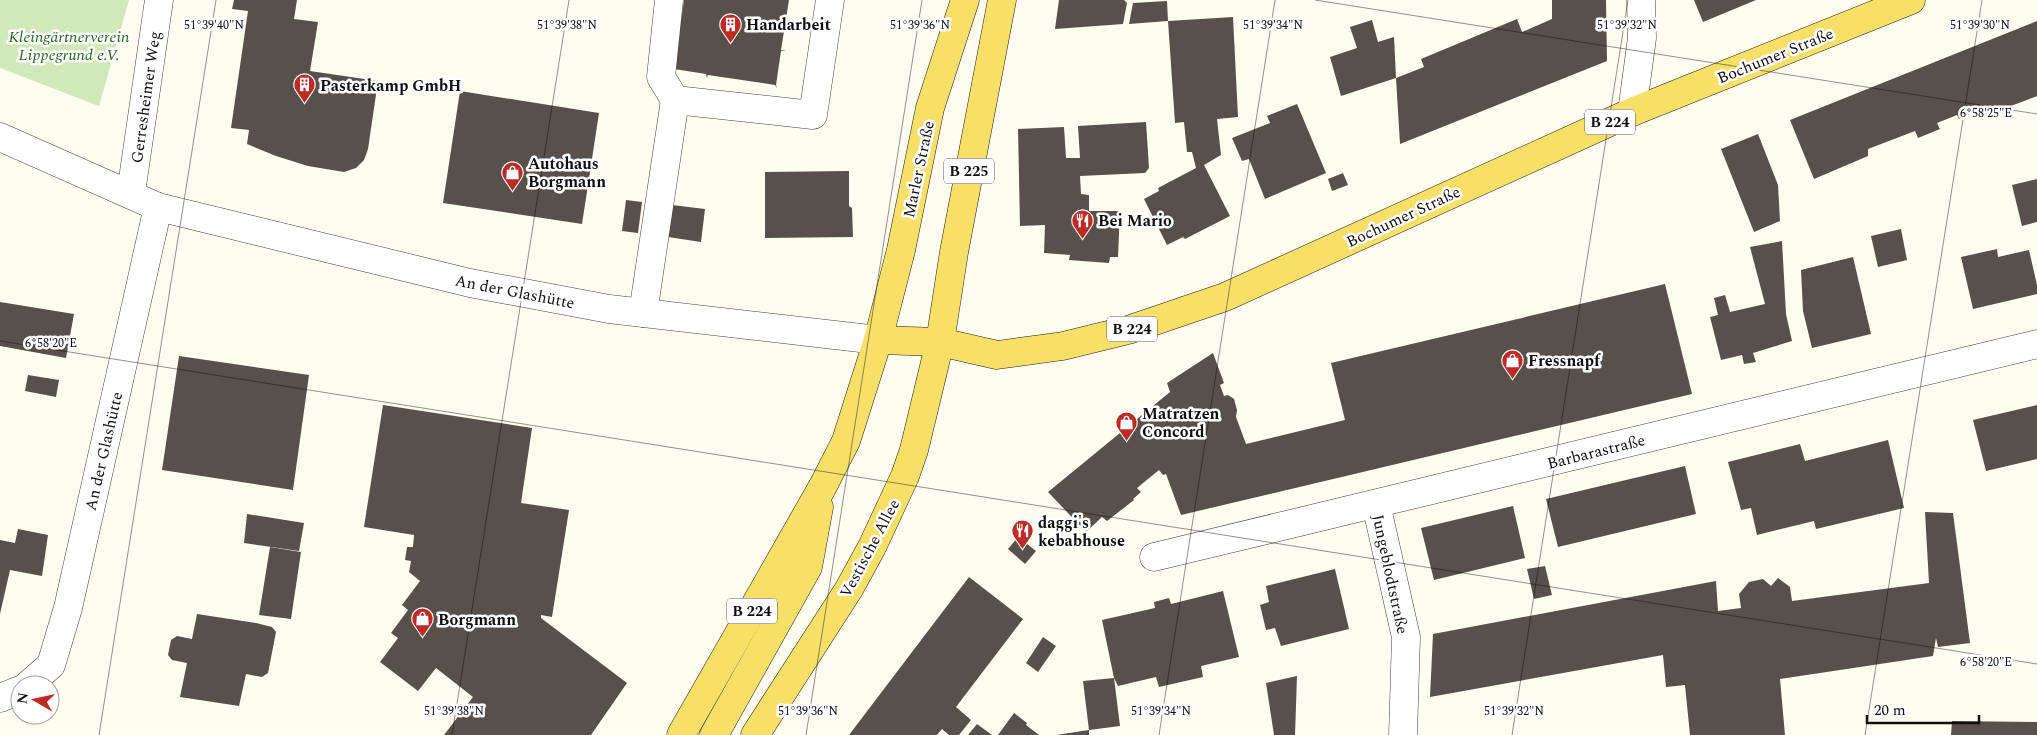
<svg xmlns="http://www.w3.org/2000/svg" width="2037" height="735" viewBox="0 0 2037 735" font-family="Spectral,serif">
<rect width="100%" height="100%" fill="#fffdf0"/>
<polygon fill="#cfe9b9" points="0,0 129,0 99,106 0,68"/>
<g fill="#57504b">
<polygon points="234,0 297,0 294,19 318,22 310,71 378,81 368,149 364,160 356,168 344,172 308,166 276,156 247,144 249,130 231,128 248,11 232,9"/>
<polygon points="684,0 789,0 781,50 786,50 781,51 776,85 777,88 775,85 708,75 707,78 706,74 674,69"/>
<polygon points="1059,0 1124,0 1127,3 1123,24 1055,29"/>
<polygon points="1552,0 1606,0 1607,61 1400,144 1396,78 1424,67 1421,59 1517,19 1522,32 1552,19"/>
<polygon points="1694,0 1756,0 1703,22"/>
<polygon points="1167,1 1168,21 1233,17 1238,117 1217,119 1221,155 1204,165 1230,216 1185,239 1183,237 1167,245 1144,199 1159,191 1158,188 1196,168 1192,152 1187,152 1184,122 1175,123 1168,21 1129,24 1133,3"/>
<polygon points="1372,20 1378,42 1394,37 1396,78 1341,96 1330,57 1357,48 1350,27"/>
<polygon points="2037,21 2037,96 1987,115 1984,107 1959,119 1957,115 1937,123 1940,129 1918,138 1915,131 1868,149 1868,156 1814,179 1790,120"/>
<polygon points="460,91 599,113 582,224 443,203"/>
<polygon points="1297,104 1326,173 1265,199 1249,159 1242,161 1232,138 1270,123 1267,116"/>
<polygon points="1146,122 1149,168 1145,173 1080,176 1081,194 1089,195 1089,211 1120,211 1118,257 1110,257 1109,263 1069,260 1070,255 1044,253 1045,225 1020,226 1018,129 1064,127 1066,158 1080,158 1078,126"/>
<polygon points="1758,134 1778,185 1780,221 1754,232 1721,149"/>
<polygon points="849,171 849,206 852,208 853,237 765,238 765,172"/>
<polygon points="1343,173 1348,185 1332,191 1328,179"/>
<polygon points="2037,179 2037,222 2022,226 2012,185"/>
<polygon points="626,200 642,202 638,233 622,231"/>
<polygon points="672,205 705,209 701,242 668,237"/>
<polygon points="1901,229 1907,260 1878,267 1871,236"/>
<polygon points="1782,241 1786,314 1792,341 1753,353 1756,362 1744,364 1742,355 1721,360 1710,317 1718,315 1714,298 1725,295 1730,312 1765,304 1750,247"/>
<polygon points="1997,249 1998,257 2029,250 2037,285 2037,294 1973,309 1961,257"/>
<polygon points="1853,257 1871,334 1812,348 1803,311 1801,270"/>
<polygon points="1665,284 1692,394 1181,515 1166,474 1163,475 1159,470 1137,488 1141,492 1133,499 1134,500 1107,521 1102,517 1086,532 1048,492 1170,392 1167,383 1213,353 1224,383 1220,385 1224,396 1228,395 1234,399 1237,410 1236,417 1246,444 1345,420 1331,363"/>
<polygon points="0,302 74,314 66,358 0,346"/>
<polygon points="179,356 309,375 293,490 162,470"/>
<polygon points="28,375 59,380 56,397 25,391"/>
<polygon points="383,405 532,428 521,503 569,510 552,617 541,615 541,618 627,683 591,735 444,735 473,697 436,668 418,691 380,662 398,638 391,633 408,610 402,605 420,581 409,572 411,561 405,560 407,547 413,547 414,535 364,527"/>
<polygon points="2037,405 2037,459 1986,471 1973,420"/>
<polygon points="1888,440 1904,508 1816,529 1814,521 1757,535 1751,508 1741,510 1728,462 1800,444 1805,461"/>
<polygon points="1685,466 1696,514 1558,547 1546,499"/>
<polygon points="1513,506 1525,558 1434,580 1421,528"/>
<polygon points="1925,512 1953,513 1970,643 1938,647 1936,638 1933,656 1780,679 1785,735 1690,735 1685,685 1666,687 1663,655 1430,697 1433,634 1716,581 1718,611 1741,608 1739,594 1749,582 1763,579 1771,586 1778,578 1790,587 1792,601 1929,583"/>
<polygon points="247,514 304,523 299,551 244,543"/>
<polygon points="18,529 48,535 42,576 10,570 0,614 0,540 15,543"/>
<polygon points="1018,537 1036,551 1025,564 1008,549"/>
<polygon points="270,547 301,552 291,619 259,615"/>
<polygon points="1545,566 1552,595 1534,599 1527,569"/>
<polygon points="1335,569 1349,629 1281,646 1275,628 1266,630 1260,605 1269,602 1266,586"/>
<polygon points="969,577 1023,619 956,707 971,720 959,735 949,735 942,729 937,735 849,735"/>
<polygon points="1223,591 1239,657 1201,666 1203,677 1159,687 1156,677 1118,686 1114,678 1120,726 1089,730 1089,735 1056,735 1089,730 1083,681 1114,678 1102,620 1155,608 1154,602 1169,598 1171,604"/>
<polygon points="197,614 256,623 272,627 276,632 268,673 262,677 246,674 239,706 180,697 187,663 172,660 168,655 171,640 177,636 192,639"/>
<polygon points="1043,637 1056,646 1038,672 1026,663"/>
<polygon points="1297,676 1295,735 1274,735 1266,683"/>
<polygon points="1014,713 1027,723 1026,725 1039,735 998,735"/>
<polygon points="1952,721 2037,722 2037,735 1951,735"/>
<polygon points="977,724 992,735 968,735"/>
</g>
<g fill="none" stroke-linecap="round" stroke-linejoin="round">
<defs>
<g id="minor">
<polyline points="675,100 813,115 830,0"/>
<polyline points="1632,112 1642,38 1641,0"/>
<polyline points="0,137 158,207 470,283 609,309 878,340"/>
<polyline points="131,193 159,0"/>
<polyline points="643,313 675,100 661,77 669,0"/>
<polyline points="1376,504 1406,637 1403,735"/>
<polyline points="1154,557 2037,344"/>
<polyline points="28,685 51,665 68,608 158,207"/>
<polyline points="0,698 20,690"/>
</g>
<g id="major">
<polyline points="878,340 940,342 997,355 1063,346 1128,330 1225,297 1632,112 1911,0"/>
<polyline points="681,735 823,486 846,441 878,340 901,250 930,108 965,0"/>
<polyline points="714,735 808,567 819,507"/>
<polyline points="755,735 849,589 872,547 905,476 914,450 940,342 954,252 1002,0"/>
</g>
</defs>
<use href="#minor" stroke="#414141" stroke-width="29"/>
<use href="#major" stroke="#1f1f1f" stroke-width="29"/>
<use href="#minor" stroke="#fff" stroke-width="28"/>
<use href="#major" stroke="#f8df67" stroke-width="28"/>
</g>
<path fill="none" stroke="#0e0e0e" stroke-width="1" stroke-opacity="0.45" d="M1315,0l722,114M0,341l2037,323M99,735l117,-735M452,735l117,-735M806,735l116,-735M1159,735l116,-735M1512,735l116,-735M1865,735l117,-735"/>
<defs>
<symbol id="building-pin" viewBox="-11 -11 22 30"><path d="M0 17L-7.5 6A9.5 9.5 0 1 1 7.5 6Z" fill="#bf2a26" stroke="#fff"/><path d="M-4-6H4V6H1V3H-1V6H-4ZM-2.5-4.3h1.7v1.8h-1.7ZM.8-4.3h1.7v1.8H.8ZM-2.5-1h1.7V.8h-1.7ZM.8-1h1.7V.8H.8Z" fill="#fff"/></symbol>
<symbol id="shop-pin" viewBox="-11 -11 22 30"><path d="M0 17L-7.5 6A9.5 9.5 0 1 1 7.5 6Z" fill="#bf2a26" stroke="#fff"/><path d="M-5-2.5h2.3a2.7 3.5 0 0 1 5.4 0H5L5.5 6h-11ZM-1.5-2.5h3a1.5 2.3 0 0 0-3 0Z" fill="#fff"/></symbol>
<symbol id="restaurant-pin" viewBox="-11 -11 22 30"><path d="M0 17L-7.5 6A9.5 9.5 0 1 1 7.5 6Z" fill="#bf2a26" stroke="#fff"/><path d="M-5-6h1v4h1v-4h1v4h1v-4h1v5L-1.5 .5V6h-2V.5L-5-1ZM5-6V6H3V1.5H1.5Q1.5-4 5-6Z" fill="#fff"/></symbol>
</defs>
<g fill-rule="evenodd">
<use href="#building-pin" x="718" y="12" width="25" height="34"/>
<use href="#building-pin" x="292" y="72" width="25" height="34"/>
<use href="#shop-pin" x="500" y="160" width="25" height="34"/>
<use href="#restaurant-pin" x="1070" y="208" width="25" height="34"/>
<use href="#shop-pin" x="1500" y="348" width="25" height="34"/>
<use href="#shop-pin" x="1114" y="410" width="25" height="34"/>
<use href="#restaurant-pin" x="1010" y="518" width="25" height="34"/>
<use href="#shop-pin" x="410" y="606" width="25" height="34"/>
</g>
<g text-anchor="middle" stroke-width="5" stroke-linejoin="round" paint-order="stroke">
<g fill="#fff" stroke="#565656" stroke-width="1">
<rect x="1585" y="109.5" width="50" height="25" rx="4"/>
<rect x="944" y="158.5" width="50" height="25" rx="4"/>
<rect x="1107" y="316.5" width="50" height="25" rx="4"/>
<rect x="727" y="598.5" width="50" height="25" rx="4"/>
</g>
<g font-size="15" font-weight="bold" fill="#0e0e0e">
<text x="1610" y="127">B 224</text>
<text x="969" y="176">B 225</text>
<text x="1132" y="334">B 224</text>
<text x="752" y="616">B 224</text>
</g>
<g font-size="16" font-weight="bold" fill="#0e0e0e" stroke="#fff" text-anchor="start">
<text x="746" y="30">Handarbeit</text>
<text x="320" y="91">Pasterkamp GmbH</text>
<text x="528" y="169">Autohaus<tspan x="528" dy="18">Borgmann</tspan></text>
<text x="1098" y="226">Bei Mario</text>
<text x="1528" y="366">Fressnapf</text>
<text x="1142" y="419">Matratzen<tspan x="1142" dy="18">Concord</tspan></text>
<text x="1038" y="528">daggi's<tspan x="1038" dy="18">kebabhouse</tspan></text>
<text x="438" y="625">Borgmann</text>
</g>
<g font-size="16" font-style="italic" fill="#28661e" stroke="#fff">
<text x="69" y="42">Kleingärtnerverein<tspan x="69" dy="18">Lippegrund e.V.</tspan></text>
</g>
<g font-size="16" fill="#0e0e0e" stroke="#fff">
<text transform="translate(1775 55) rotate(-22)" y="6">Bochumer Straße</text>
<text transform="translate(145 97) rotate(-82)" y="6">Gerresheimer Weg</text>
<text transform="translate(918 169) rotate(-78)" y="6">Marler Straße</text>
<text transform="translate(1403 216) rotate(-25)" y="6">Bochumer Straße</text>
<text transform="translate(515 291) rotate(11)" y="6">An der Glashütte</text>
<text transform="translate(103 451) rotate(-77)" y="6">An der Glashütte</text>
<text transform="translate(1596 451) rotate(-14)" y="6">Barbarastraße</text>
<text transform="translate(869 548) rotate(-62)" y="6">Vestische Allee</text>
<text transform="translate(1391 574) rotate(78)" y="6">Jungeblodtstraße</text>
</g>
</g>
<g font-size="12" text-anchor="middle" fill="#0e0e0e" stroke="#fff" stroke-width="5" stroke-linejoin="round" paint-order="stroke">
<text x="214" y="29">51°39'40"N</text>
<text x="567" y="29">51°39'38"N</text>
<text x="920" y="29">51°39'36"N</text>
<text x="1273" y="29">51°39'34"N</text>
<text x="1627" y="29">51°39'32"N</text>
<text x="1980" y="29">51°39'30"N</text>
<text x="1986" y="117">6°58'25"E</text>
<text x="51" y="347">6°58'20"E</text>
<text x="1986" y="666">6°58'20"E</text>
<text x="454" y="715">51°39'38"N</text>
<text x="808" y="715">51°39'36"N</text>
<text x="1161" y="715">51°39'34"N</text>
<text x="1514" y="715">51°39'32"N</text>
</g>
<g transform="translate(35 700) rotate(279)"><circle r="24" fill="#ffffff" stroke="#9f9f9f"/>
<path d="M0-4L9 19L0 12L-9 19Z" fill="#bf2a26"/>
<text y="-8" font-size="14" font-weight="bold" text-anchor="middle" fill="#0e0e0e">N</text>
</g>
<path d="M1867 715v8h112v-8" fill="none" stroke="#0e0e0e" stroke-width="2.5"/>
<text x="1874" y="715" font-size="15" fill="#0e0e0e" stroke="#ffffff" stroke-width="4" paint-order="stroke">20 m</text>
</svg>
